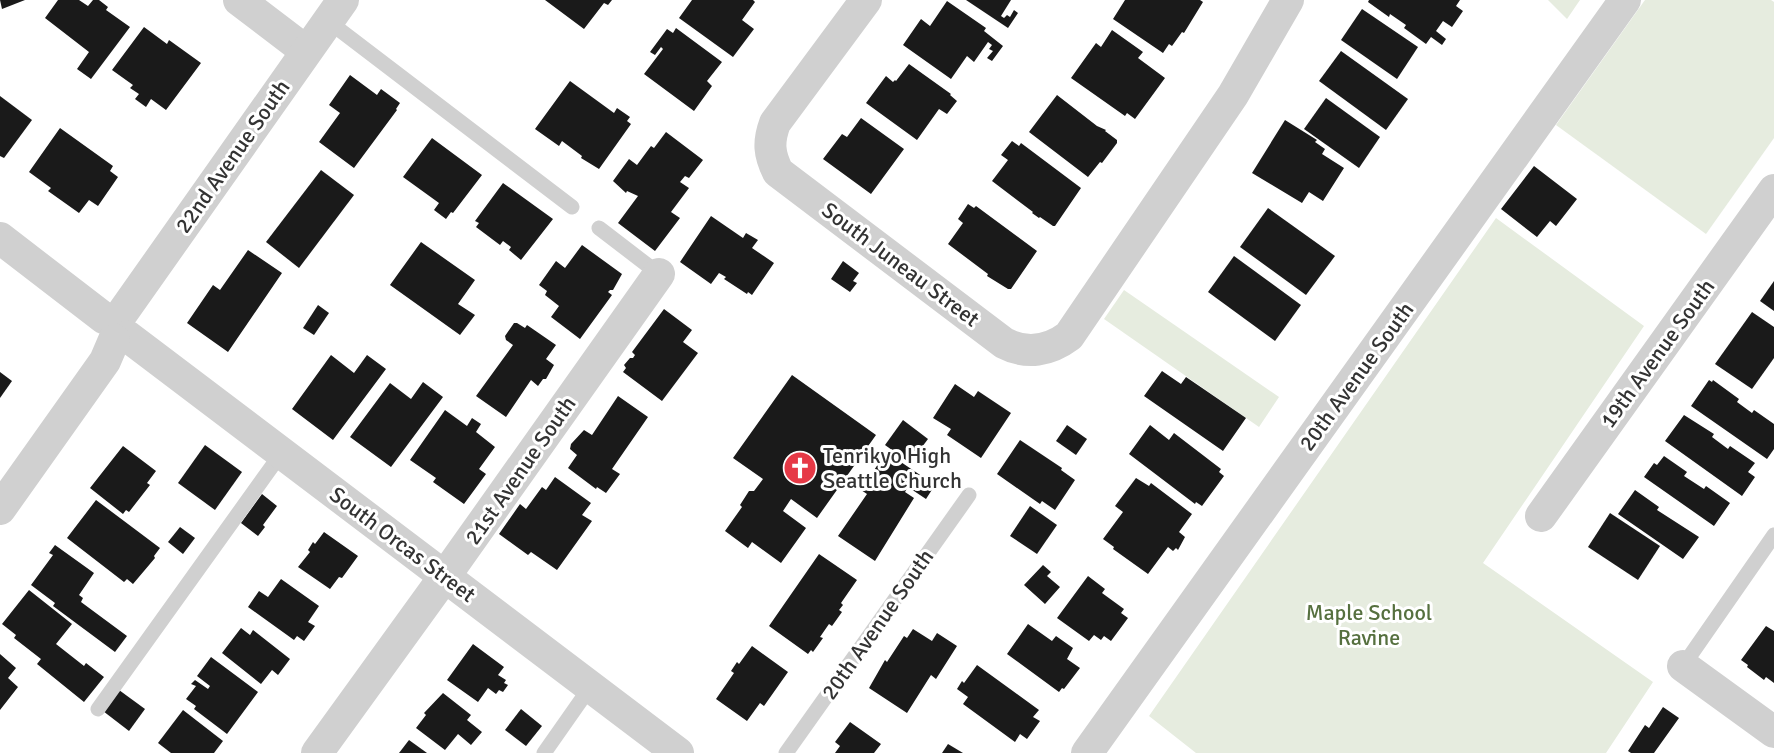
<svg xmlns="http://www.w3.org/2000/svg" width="1774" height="753" viewBox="0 0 1774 753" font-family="Signika,sans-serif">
<rect width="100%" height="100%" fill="#fff"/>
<g fill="#e6ecdf">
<polygon points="1548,0 1580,0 1567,19"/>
<polygon points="1645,0 1771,0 1774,2 1774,138 1706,234 1556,125"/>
<polygon points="1496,218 1644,326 1483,563 1653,682 1606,753 1196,753 1149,716"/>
<polygon points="1124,290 1279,397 1259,427 1104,319"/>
</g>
<g fill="#1a1a1a">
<polygon points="0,0 25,0 2,9"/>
<polygon points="58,0 79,0 88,6 93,0 99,0 108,7 106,10 130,27 91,79 77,69 89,52 45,18"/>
<polygon points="545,0 612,0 608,5 604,3 584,29"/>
<polygon points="692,0 753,0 755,2 742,20 754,29 733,57 679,18"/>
<polygon points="966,0 1011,0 1001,16 1004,18 1007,15 1010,17 1014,10 1018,13 1008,28"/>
<polygon points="1125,0 1200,0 1203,2 1184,33 1182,32 1172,46 1169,44 1163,53 1113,19"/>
<polygon points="1369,0 1460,0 1456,6 1463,11 1452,27 1443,21 1436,31 1446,39 1442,45 1431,37 1426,44 1404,28 1406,25 1390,14 1389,17 1368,2"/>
<polygon points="947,1 986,28 984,31 1003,46 992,61 987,58 993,51 989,49 992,45 988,42 974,62 967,56 951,79 903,45 921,19 930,26"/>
<polygon points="1362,9 1418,47 1397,79 1341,40"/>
<polygon points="144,27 167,44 169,40 201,63 166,110 151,99 146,107 135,99 139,94 130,88 133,85 112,70"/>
<polygon points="676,28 722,62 707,81 712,86 694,111 644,74 663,49 661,47 655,55 650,52 667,29 673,33"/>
<polygon points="1112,30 1143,52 1138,58 1165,78 1135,119 1127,113 1125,116 1071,78 1096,43 1101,47"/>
<polygon points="1341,51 1408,99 1386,130 1319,81"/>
<polygon points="909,64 951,94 950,95 957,101 947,114 939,109 917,140 866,103 886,76 893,82 895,80 896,81"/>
<polygon points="350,75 377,95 381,89 400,103 396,109 397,110 354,168 319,142 340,113 329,105"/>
<polygon points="570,81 614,113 617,108 630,117 627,121 631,124 599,169 581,158 582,156 562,141 559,146 535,129"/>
<polygon points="1057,95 1097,126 1106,130 1105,131 1117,140 1117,143 1102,163 1100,162 1088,177 1029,132"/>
<polygon points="0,96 32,120 4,158 0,156"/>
<polygon points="1326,98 1380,137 1359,168 1304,129"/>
<polygon points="861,118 904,149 871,194 823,159 842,134 847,137"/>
<polygon points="1285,120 1317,140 1315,142 1325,149 1322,154 1344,168 1323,201 1309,192 1302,203 1252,173"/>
<polygon points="60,128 113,166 110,171 118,177 98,206 89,200 79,213 48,191 51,188 29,172"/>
<polygon points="666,132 703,160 689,178 685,176 680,182 689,188 671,212 680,218 655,251 618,223 638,196 627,191 626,193 613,181 629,159 637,165 651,146 654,148"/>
<polygon points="432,138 482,175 453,213 451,212 446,219 434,210 439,203 403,177"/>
<polygon points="1012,141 1019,146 1021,143 1081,188 1055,226 1053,226 1040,217 1039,218 1032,213 1033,212 992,181 1008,160 1001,155"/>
<polygon points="1534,166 1577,199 1556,226 1550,221 1537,237 1501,209"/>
<polygon points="321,170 354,195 299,268 266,242"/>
<polygon points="503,183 553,219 521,260 509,250 511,247 503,241 500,245 476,227 479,223 475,221"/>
<polygon points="968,204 974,208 976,206 1037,251 1011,289 1008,289 987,276 988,274 948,244 963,223 958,219"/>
<polygon points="1268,208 1335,256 1306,295 1240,247"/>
<polygon points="711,216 743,238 746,233 758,240 752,248 774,263 752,295 748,292 747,294 724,279 726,277 719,273 711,284 680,262"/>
<polygon points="421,242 475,280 458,304 475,315 460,335 390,285"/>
<polygon points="582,245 622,274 613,290 610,290 608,292 612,295 580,339 551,317 559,306 545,295 547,291 539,285 556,261 565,268"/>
<polygon points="248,250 282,273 228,352 187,323 213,285 220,290"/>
<polygon points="1234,256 1301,305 1275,341 1208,292"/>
<polygon points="843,261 859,273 853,281 857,283 850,292 831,279"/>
<polygon points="1774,281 1774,311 1760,301"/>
<polygon points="318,305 329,313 314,335 303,328"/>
<polygon points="664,309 692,330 683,342 698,353 662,401 623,372 626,368 624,365 630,358 633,358 635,355 632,352"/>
<polygon points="1752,312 1774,327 1774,358 1752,389 1715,364"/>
<polygon points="514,323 517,323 525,328 527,325 556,345 546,359 554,365 546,379 543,379 538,386 531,380 506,417 476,396 513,345 506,340 505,336"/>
<polygon points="331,355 354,373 367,355 386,369 333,440 292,409"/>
<polygon points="1162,371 1181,384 1186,377 1246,418 1223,451 1144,396"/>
<polygon points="0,372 12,381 0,398"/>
<polygon points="792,375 876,435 817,518 791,499 783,511 806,528 781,563 752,542 748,548 725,531 742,507 740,505 749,491 754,491 763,479 733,458"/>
<polygon points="1709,380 1712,382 1713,380 1739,399 1737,402 1752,413 1754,410 1774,424 1774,449 1767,459 1691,406"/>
<polygon points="423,382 443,397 391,467 350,437 390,383 411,399"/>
<polygon points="955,384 974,397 978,391 1011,413 981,458 947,435 951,429 933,418"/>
<polygon points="618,396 648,417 612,469 620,474 606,493 597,487 596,489 568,468 577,455 570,449 571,444 584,430 592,435"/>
<polygon points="445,410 467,426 472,418 481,424 476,432 495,447 479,469 486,474 464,504 433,482 436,478 410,460"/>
<polygon points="1684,415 1714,434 1712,437 1728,449 1730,446 1755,463 1748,472 1755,477 1742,496 1665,441"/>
<polygon points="903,420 928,439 910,463 885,445"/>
<polygon points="1067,425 1087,439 1076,455 1056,441"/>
<polygon points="1150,425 1169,440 1174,433 1221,469 1219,472 1224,476 1202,506 1196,502 1195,504 1129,454"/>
<polygon points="1020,440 1062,468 1061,470 1075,480 1055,510 1042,501 1040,504 997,474"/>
<polygon points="205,445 242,472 215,510 178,483"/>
<polygon points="123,446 156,471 147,483 150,485 129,512 126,510 123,514 90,488"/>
<polygon points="886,452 935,485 926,499 908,487 905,492 914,498 875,561 838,536 867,494 861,490"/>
<polygon points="1664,456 1687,472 1684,476 1704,489 1706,486 1730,503 1714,526 1644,477 1654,463 1657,465"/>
<polygon points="555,477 591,503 582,515 592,521 557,570 531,552 528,555 499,534 520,504 526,509 542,487 546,490"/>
<polygon points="1136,478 1149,486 1151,483 1192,514 1179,532 1185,537 1178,550 1176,548 1173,551 1168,547 1148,574 1113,549 1114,547 1103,539 1123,512 1115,506"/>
<polygon points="1635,490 1659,507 1657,510 1699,537 1683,559 1618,514"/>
<polygon points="262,494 277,506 263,525 265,527 258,536 241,523"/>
<polygon points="96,500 160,548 154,556 155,558 133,584 127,579 124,582 67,538"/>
<polygon points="1030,506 1057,525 1037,554 1010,536"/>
<polygon points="1610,513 1660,546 1638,580 1588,547"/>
<polygon points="180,527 195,538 183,554 168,542"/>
<polygon points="324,532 358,556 342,578 339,577 330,589 298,567 310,552 308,550 313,542 315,544"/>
<polygon points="55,545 94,573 79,595 83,598 81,602 127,636 115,652 53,606 55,603 31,585 53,555 49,553"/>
<polygon points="819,554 857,580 841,603 843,605 839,610 842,612 832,626 829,624 820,637 823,638 813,652 811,650 808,654 769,626"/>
<polygon points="1043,565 1051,572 1047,576 1060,587 1045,604 1024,585"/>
<polygon points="1088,576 1105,589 1102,593 1124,609 1121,613 1128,618 1111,641 1104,636 1101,640 1094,635 1089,641 1057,618"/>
<polygon points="281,579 319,606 308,622 315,626 304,641 297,636 294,640 248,607 259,591 268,597"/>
<polygon points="29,590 72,624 56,644 84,666 86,663 104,677 84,702 37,664 41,659 14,638 16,635 2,624"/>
<polygon points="1028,624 1052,641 1056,636 1073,648 1067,659 1080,668 1064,689 1062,688 1059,692 1007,654"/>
<polygon points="1766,626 1774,631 1774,683 1766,677 1764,680 1747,667 1748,665 1741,660"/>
<polygon points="241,628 250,635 253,630 290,659 278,675 272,670 261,684 222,653"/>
<polygon points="913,629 932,641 937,633 957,646 936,679 931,675 907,713 869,688 885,660 887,662 904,636 907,638"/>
<polygon points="473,644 504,667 498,675 506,680 504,683 508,685 503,692 499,690 496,694 488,688 478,702 447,680"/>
<polygon points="752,646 788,672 764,706 760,703 747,721 716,699 734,673 731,671 737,662 739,664"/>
<polygon points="0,654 16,668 8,678 18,687 0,710"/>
<polygon points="211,657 258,692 227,734 194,709 196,706 186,699 196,686 191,684 195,680 208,689 210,686 197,676"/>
<polygon points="977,665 1039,710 1033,717 1040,721 1027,739 1020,734 1015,742 963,704 968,697 957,689 962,681 964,683"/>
<polygon points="119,690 145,709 129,731 103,711"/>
<polygon points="443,693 471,715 467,720 482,732 471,745 458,734 445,750 416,728 426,715 424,713"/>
<polygon points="1663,707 1679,718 1654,753 1631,753 1628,751 1645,725 1649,728"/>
<polygon points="521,709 542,726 526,746 505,730"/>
<polygon points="183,710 223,741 214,753 171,753 158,743"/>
<polygon points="850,722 881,744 874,753 835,753 840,746 835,742"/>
<polygon points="409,740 427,753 399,753"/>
<polygon points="948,744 963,753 942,753"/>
</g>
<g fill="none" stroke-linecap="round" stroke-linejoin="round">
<g stroke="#d0d0d0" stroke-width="15">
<polyline points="328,21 572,207"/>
<polyline points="599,228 659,274"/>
<polyline points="1683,666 1774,535"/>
<polyline points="98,709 283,451"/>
<polyline points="544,753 591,686"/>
<polyline points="786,753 969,495"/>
</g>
<g stroke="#d0d0d0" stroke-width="32">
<polyline points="239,0 306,51"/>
<path d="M866,0l-91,123c-7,19 -6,31 3,49l226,171c23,12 45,8 65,-7l164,-241 55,-95"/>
<polyline points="0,238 104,318"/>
<polyline points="123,312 343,0"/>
<polyline points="127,336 678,753"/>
<polyline points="0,509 105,361 114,340"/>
<polyline points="1541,516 1774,190"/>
<polyline points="1683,666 1774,732"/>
<polyline points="317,753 445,576 659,274"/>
<polyline points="1087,753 1625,0"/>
</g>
</g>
<defs>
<symbol id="church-disc" viewBox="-11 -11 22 22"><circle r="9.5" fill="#e63946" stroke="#fff"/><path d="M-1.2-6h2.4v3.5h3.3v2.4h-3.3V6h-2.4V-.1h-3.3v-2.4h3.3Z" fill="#fff"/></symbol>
</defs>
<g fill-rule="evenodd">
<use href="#church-disc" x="781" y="449" width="38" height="38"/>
</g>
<g text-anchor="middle" stroke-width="6" stroke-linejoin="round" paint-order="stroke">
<g font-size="22" fill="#333" stroke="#fff">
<text transform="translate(232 156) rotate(-55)" y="8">22nd Avenue South</text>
<text transform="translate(901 264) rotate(37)" y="8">South Juneau Street</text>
<text transform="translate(1657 353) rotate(-54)" y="8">19th Avenue South</text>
<text transform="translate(1356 376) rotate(-54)" y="8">20th Avenue South</text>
<text transform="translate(520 470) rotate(-55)" y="8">21st Avenue South</text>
<text transform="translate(403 544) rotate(37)" y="8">South Orcas Street</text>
<text transform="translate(877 624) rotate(-55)" y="8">20th Avenue South</text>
</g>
<g font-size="22" fill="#333" stroke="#fff" text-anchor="start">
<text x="823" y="463">Tenrikyo High<tspan x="823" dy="25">Seattle Church</tspan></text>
</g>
<g font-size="22" fill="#56703f" stroke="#fff">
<text x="1369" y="620">Maple School<tspan x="1369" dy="25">Ravine</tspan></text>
</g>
</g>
</svg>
